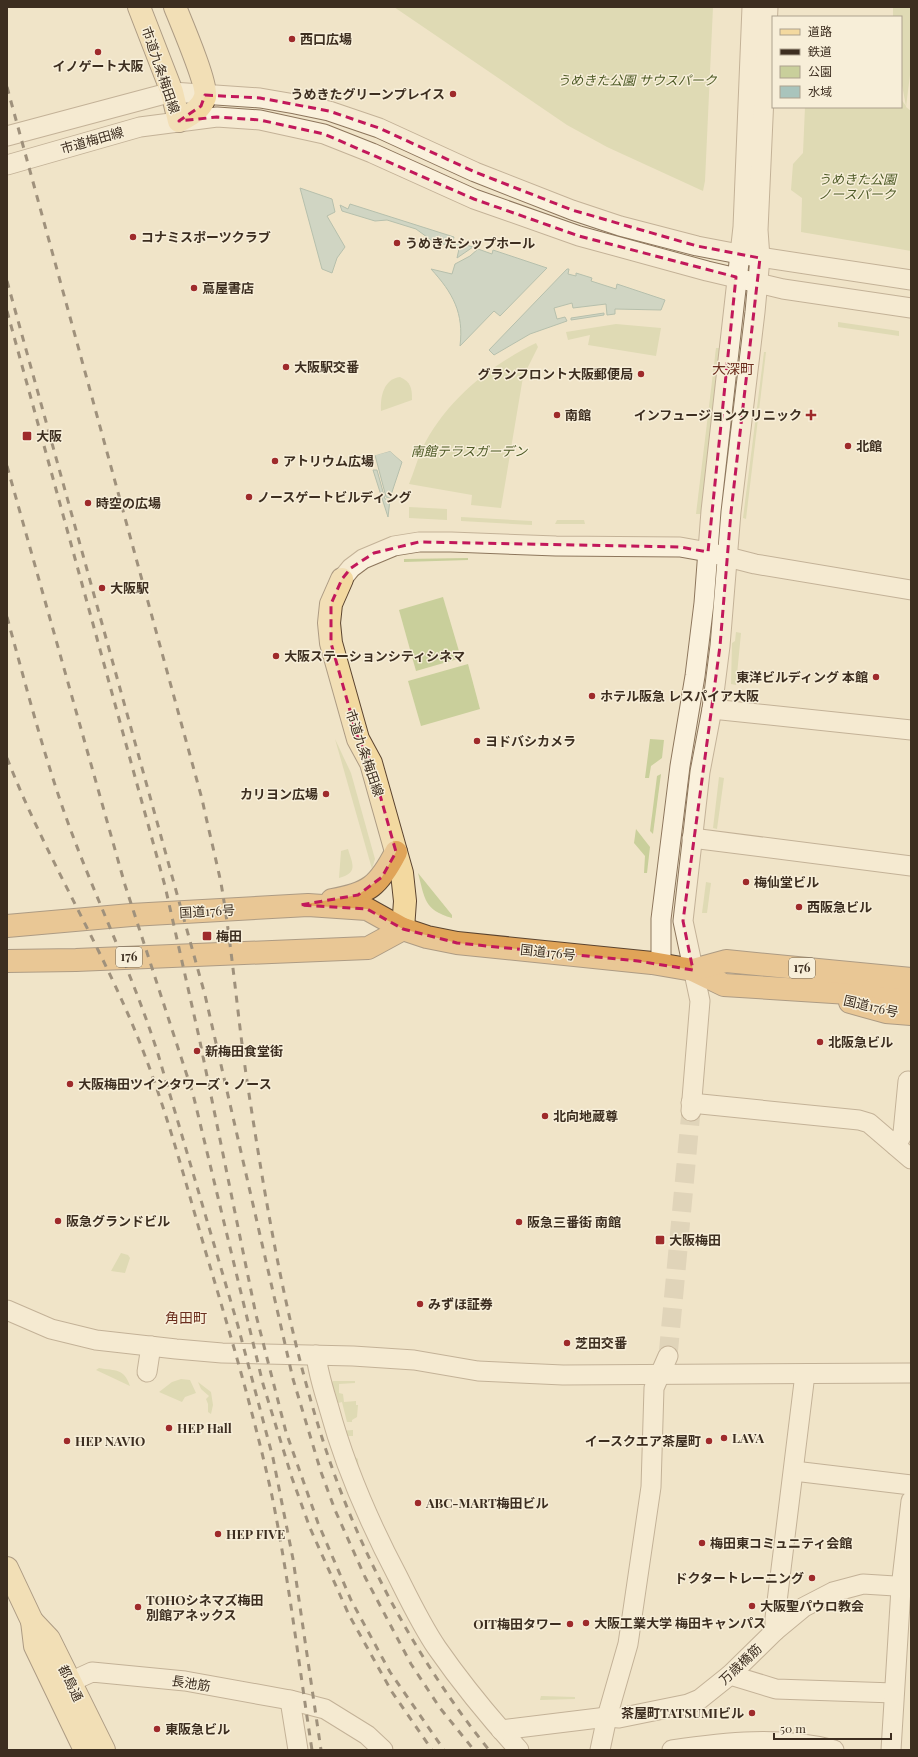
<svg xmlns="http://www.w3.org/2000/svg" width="918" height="1757" viewBox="0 0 918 1757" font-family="'Playfair Display','Noto Sans JP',serif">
<rect width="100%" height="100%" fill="#f0e4c8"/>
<g fill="#c9cf9b">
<polygon points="394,7 713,7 705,181 703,191 607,147 567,125"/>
<polygon points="893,7 911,7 911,67 906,107 911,111 911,251 801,232 802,198 791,190 793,164 803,153 805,107 901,107 901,99 906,106 901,80 901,17 893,17"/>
<polygon points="838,322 899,331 899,336 838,327"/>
<polygon points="616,324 661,328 656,356 588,345 590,335 568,340 566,332"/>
<path d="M536,343l2,4 -15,30 -22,131 -30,-3 1,-10 -63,-11c5,-12 8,-24 13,-35 23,-48 67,-83 114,-106z"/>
<polygon points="716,348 720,348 701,514 696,514"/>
<polygon points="764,352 766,352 746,519 743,518"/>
<path d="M400,377c11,5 12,11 12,23l-31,11c-1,-15 3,-32 19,-34z"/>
<polygon points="409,507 447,509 447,520 409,518"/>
<polygon points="461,517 532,521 532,525 461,521"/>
<polygon points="557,520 584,520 585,524 555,524"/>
<polygon points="468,558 468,560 404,562 404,559"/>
<polygon points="443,597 461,658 416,671 399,610"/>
<polygon points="736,632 741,633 736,685 731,684 732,643 735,641"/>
<polygon points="468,664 480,709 421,726 408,681"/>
<polygon points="335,739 351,773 375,859 372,869"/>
<polygon points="650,739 664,740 662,758 651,766 649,778 645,778"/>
<polygon points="661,774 653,834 650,831 657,776"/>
<polygon points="719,777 724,778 717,829 713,828"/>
<polygon points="636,829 650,847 647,873 644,873 645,856 634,843"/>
<path d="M348,849c5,16 10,24 -9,29l2,-27z"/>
<path d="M418,873l34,42v3c-28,-8 -27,-19 -34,-45z"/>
<polygon points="706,882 711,883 707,913 702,913"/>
<polygon points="121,1253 128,1255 130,1258 125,1273 111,1271"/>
<path d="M99,1368c17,3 25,0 31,18l-34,-16z"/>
<polygon points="181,1379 190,1380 196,1393 185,1397 182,1402 159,1392 172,1382"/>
<polygon points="333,1381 355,1381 355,1383 339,1384 339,1393 343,1394 344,1402 356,1401 356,1405 358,1405 357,1417 352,1420 352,1422 347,1422 342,1402 334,1404 328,1389"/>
<polygon points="198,1382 211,1392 213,1405 211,1414 208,1412 208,1404 206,1399 209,1396 201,1389"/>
<polygon points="353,1430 353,1436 348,1436 355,1457 358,1459 359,1472 339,1431"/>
<polygon points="541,1696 575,1697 575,1699 540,1700"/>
</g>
<g fill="#a9c4bc" stroke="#6f938a">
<polygon points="300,188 332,199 335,212 327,216 345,247 337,258 332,273 322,269"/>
<polygon points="350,204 454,237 453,241 473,247 457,258 459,249 431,240 416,229 387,220 375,221 342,211 340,205 348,209"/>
<path d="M478,249l14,5 1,-4 54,18 -47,48 -6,-5 -34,35c4,-33 -7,-53 -29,-77l21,5 3,-10 15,-8z"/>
<polygon points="567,269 569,269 568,274 576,276 576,273 592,278 591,281 616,289 617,284 665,300 661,310 615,309 615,314 607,315 606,304 573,308 572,303 554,308 557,319 565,317 567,321 530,334 494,355 489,350"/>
<polygon points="604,313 604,315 571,320 571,318"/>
<polygon points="390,451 402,462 390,498 386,497 375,455"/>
<polygon points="373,470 377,470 385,499 390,500 388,517"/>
</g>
<polygon fill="#f0e4c8" points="391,449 403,461 404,463 390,451 373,456 374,454"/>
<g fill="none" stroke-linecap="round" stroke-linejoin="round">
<polyline stroke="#ccc0a6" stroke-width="19" stroke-dasharray="19 10" stroke-linecap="butt" points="668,1356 691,1111"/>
<defs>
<g id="minor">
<polyline points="7,136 172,92 260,98 295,104 329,111 379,128 475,172 572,210 620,226 697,246 739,254 911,280"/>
<polyline points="7,165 140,127 217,117 260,120 324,134 372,153 474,199 579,236 707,271 783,289 911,308"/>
<polyline points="342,579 351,568 363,559 394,546 419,542 451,542 556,546 680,547 708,552 755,564 911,590"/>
<polyline points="712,709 911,730"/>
<polyline points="692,838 911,866"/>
<polyline points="661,964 661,919 680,766 695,676 704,603 711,511 743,227 752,7"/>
<polyline points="691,1103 859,1120 869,1123 911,1159"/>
<polyline points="691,1111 700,1001 683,921 700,772 712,709 720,646 731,512 755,312 760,258 758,230 768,7"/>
<polyline points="896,1146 903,1133 908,1081"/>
<polyline points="7,1310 51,1329 96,1340 176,1349 222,1353 353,1356 414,1360 478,1371 563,1375 911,1373"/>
<path d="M316,1355c2,18 8,36 13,53 16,59 40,114 69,169 12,24 24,49 39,71 25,36 53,70 82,102"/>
<polyline points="147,1372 151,1346"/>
<polyline points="794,1471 911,1485"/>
<polyline points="775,1631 775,1618 805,1374"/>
<polyline points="730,1675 776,1689 894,1693"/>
<polyline points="57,1688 92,1672 185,1681 290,1700 325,1709 367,1735 383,1750"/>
<polyline points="290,1700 298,1750"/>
<polyline points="501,1730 607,1717 619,1718 688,1704 700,1699 730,1675 775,1631 804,1607 833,1592 863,1584 911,1587"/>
<polyline points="600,1750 607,1717 628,1644 651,1487 654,1388 668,1356"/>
<path d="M672,1750c53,-8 109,-14 162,0"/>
<polyline points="891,1750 901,1588 911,1501"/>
</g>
<g id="major">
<path d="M139,7l33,85 7,29c11,-6 22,-11 26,-24 3,-12 -24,-75 -30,-90"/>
<polyline points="342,579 331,604 329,623 331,643 358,739 371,763 402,873 405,901 403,929"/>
<polyline points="7,1568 32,1621 49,1639 104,1750"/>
<polyline points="32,1621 35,1646 85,1750"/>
</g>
<g id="highway">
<path d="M332,900c37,-6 47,-15 64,-48"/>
<polyline points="7,926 131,915 308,905 367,909 403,929 427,937 457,943 652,963 693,970 724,985 911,997"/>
<polyline points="7,961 76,960 368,948 403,929"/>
<polyline points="693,970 726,961 911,979"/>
<polyline points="850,1002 886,1012 911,1014"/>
</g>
</defs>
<use href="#minor" stroke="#8d765c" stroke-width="21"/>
<use href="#major" stroke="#5b4430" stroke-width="24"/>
<use href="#highway" stroke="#5b4430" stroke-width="24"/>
<use href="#minor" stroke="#faf1dc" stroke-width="19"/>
<use href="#major" stroke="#f3d9a0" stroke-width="22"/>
<use href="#highway" stroke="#e0a458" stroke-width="22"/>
<g stroke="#3d2e20" stroke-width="3" stroke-dasharray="7 7" stroke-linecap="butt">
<path d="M7,87l195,712c6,28 13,56 19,84 12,70 17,141 28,211 19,123 40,247 80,365 36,105 91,205 160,291"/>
<polyline points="7,281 205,995 293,1379 321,1472 335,1510 365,1577 411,1664 440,1708 474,1750"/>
<polyline points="7,311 165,886 199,1037 256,1315 286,1432 318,1523 351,1600 390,1672 444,1750"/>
<polyline points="7,466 125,885 193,1094 263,1384 292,1478 310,1528 349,1615 392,1692 432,1750"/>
<path d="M7,617c20,72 38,144 64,214 28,75 63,147 87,223l80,272 35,132 20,101 28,191"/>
<path d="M7,758c39,100 96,190 135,290 26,67 44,136 64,205 24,80 48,161 66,243 17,84 27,170 40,254"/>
</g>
</g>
<path d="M0 0H918V1757H0ZM205,95l55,3 69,13 50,17 96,44 97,38 125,36 63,12 -29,254 -11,134 -37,275 10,49 -55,-9 -181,-18 -54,-14 -36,-20 -67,-4 58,-10 24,-18 14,-25 -25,-89 -13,-24 -27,-96v-39l11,-25 9,-11 23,-15 45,-11 261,5 28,5 28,-275 -157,-41 -105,-37 -150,-65 -64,-14 -43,-3 -38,4 22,-15z" fill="#f0e4c8" fill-opacity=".55" fill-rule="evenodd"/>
<path fill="none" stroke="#c2185b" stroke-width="3" stroke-dasharray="8 5" stroke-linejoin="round" d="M205,95l55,3 69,13 50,17 96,44 97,38 125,36 63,12 -29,254 -11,134 -37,275 10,49 -55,-9 -181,-18 -54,-14 -36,-20 -67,-4 58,-10 24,-18 14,-25 -25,-89 -13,-24 -27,-96v-39l11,-25 9,-11 23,-15 45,-11 261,5 28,5 28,-275 -157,-41 -105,-37 -150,-65 -64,-14 -43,-3 -38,4 22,-15z"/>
<g fill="#9e2a2b" stroke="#f7eed8" stroke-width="1.5">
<circle cx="292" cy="39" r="4"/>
<circle cx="98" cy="52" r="4"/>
<circle cx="453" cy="94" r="4"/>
<circle cx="133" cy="237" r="4"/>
<circle cx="397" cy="243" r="4"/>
<circle cx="194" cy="288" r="4"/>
<circle cx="286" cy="367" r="4"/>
<circle cx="641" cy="374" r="4"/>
<circle cx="557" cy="415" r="4"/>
<path d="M809 409h4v4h4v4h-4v4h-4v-4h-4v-4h4z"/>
<rect x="22" y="431" width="10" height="10" rx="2"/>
<circle cx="848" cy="446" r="4"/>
<circle cx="275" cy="461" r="4"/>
<circle cx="249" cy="497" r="4"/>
<circle cx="88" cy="503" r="4"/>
<circle cx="102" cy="588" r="4"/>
<circle cx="276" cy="656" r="4"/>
<circle cx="876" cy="677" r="4"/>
<circle cx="592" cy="696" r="4"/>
<circle cx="477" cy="741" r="4"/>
<circle cx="326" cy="794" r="4"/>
<circle cx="746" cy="882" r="4"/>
<circle cx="799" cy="907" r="4"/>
<rect x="202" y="931" width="10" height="10" rx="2"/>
<circle cx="820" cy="1042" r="4"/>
<circle cx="197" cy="1051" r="4"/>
<circle cx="70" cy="1084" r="4"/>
<circle cx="545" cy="1116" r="4"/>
<circle cx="58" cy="1221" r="4"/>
<circle cx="519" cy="1222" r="4"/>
<rect x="655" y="1235" width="10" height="10" rx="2"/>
<circle cx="420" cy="1304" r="4"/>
<circle cx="567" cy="1343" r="4"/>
<circle cx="169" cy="1428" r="4"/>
<circle cx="724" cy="1438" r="4"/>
<circle cx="67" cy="1441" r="4"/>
<circle cx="709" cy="1441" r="4"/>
<circle cx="418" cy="1503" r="4"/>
<circle cx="218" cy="1534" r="4"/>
<circle cx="702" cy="1543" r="4"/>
<circle cx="812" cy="1578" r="4"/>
<circle cx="752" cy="1606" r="4"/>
<circle cx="138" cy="1607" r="4"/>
<circle cx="586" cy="1623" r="4"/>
<circle cx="570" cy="1624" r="4"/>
<circle cx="752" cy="1713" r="4"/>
<circle cx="157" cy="1729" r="4"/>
</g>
<g text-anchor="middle" stroke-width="3" stroke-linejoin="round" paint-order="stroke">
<g fill="#f7eed8" stroke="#756857" stroke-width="1">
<rect x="116" y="947" width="26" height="20" rx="3"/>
<rect x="789" y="958" width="26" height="20" rx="3"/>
</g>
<g font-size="12" font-weight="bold" fill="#3d2e20">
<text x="129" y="961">176</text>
<text x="802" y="972">176</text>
</g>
<g font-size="13" font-weight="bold" fill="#3d2e20" stroke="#f7eed8" text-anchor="start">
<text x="300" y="44">西口広場</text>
<text x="98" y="71" text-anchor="middle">イノゲート大阪</text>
<text x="445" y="99" text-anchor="end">うめきたグリーンプレイス</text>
<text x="141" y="242">コナミスポーツクラブ</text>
<text x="405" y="248">うめきたシップホール</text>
<text x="202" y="293">蔦屋書店</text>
<text x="294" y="372">大阪駅交番</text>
<text x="633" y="379" text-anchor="end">グランフロント大阪郵便局</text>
<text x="565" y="420">南館</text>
<text x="802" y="420" text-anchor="end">インフュージョンクリニック</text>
<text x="36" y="441">大阪</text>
<text x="856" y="451">北館</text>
<text x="283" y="466">アトリウム広場</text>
<text x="257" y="502">ノースゲートビルディング</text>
<text x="96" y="508">時空の広場</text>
<text x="110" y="593">大阪駅</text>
<text x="284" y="661">大阪ステーションシティシネマ</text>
<text x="868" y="682" text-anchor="end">東洋ビルディング 本館</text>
<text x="600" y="701">ホテル阪急 レスパイア大阪</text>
<text x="485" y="746">ヨドバシカメラ</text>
<text x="318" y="799" text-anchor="end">カリヨン広場</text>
<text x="754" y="887">梅仙堂ビル</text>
<text x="807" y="912">西阪急ビル</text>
<text x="216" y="941">梅田</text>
<text x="828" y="1047">北阪急ビル</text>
<text x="205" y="1056">新梅田食堂街</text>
<text x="78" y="1089">大阪梅田ツインタワーズ・ノース</text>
<text x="553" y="1121">北向地蔵尊</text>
<text x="66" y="1226">阪急グランドビル</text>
<text x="527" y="1227">阪急三番街 南館</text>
<text x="669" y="1245">大阪梅田</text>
<text x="428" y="1309">みずほ証券</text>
<text x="575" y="1348">芝田交番</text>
<text x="177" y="1433">HEP Hall</text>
<text x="732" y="1443">LAVA</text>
<text x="75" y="1446">HEP NAVIO</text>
<text x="701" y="1446" text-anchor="end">イースクエア茶屋町</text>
<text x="426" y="1508">ABC-MART梅田ビル</text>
<text x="226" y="1539">HEP FIVE</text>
<text x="710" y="1548">梅田東コミュニティ会館</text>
<text x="804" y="1583" text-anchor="end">ドクタートレーニング</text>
<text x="146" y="1605">TOHOシネマズ梅田<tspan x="146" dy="15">別館アネックス</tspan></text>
<text x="760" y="1611">大阪聖パウロ教会</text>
<text x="594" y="1628">大阪工業大学 梅田キャンパス</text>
<text x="562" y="1629" text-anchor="end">OIT梅田タワー</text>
<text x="744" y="1718" text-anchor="end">茶屋町TATSUMIビル</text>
<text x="165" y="1734">東阪急ビル</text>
</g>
<g font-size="13" fill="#3d2e20" stroke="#f7eed8">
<text transform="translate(161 70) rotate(71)" y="5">市道九条梅田線</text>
<text transform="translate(92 140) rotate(-16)" y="5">市道梅田線</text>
<text transform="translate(365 753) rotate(71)" y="5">市道九条梅田線</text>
<text transform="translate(207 911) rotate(-3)" y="5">国道176号</text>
<text transform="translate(548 952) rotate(6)" y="5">国道176号</text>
<text transform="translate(871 1006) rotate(13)" y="5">国道176号</text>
<text transform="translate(740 1664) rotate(-43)" y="5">万歳橋筋</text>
<text transform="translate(71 1683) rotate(64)" y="5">都島通</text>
<text transform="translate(191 1683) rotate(9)" y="5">長池筋</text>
</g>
<g font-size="13" font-style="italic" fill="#4d5a26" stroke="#f7eed8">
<text x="637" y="85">うめきた公園 サウスパーク</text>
<text x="857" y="184">うめきた公園<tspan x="857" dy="15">ノースパーク</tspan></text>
<text x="469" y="456">南館テラスガーデン</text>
</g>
<g font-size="14" fill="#6b2e1e" stroke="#f7eed8">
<text x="733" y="374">大深町</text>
<text x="186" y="1323">角田町</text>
</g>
</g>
<rect width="918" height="1757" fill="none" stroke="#3d2e20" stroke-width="16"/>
<rect x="772" y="16" width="130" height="92" fill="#f7eed8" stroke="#ada18e"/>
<rect x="780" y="29" width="20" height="6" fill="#f3d9a0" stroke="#ada18e"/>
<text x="808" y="36" font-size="12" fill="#3d2e20">道路</text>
<rect x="780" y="49" width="20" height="6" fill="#3d2e20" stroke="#ada18e"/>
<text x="808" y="56" font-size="12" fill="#3d2e20">鉄道</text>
<rect x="780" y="66" width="20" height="12" fill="#c9cf9b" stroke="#ada18e"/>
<text x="808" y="76" font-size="12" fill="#3d2e20">公園</text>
<rect x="780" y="86" width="20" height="12" fill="#a9c4bc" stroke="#ada18e"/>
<text x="808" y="96" font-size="12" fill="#3d2e20">水域</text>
<path d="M774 1733v6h117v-6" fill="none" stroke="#3d2e20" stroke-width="2"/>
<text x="780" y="1733" font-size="12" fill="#3d2e20" stroke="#f7eed8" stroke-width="3" paint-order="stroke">50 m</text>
</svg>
